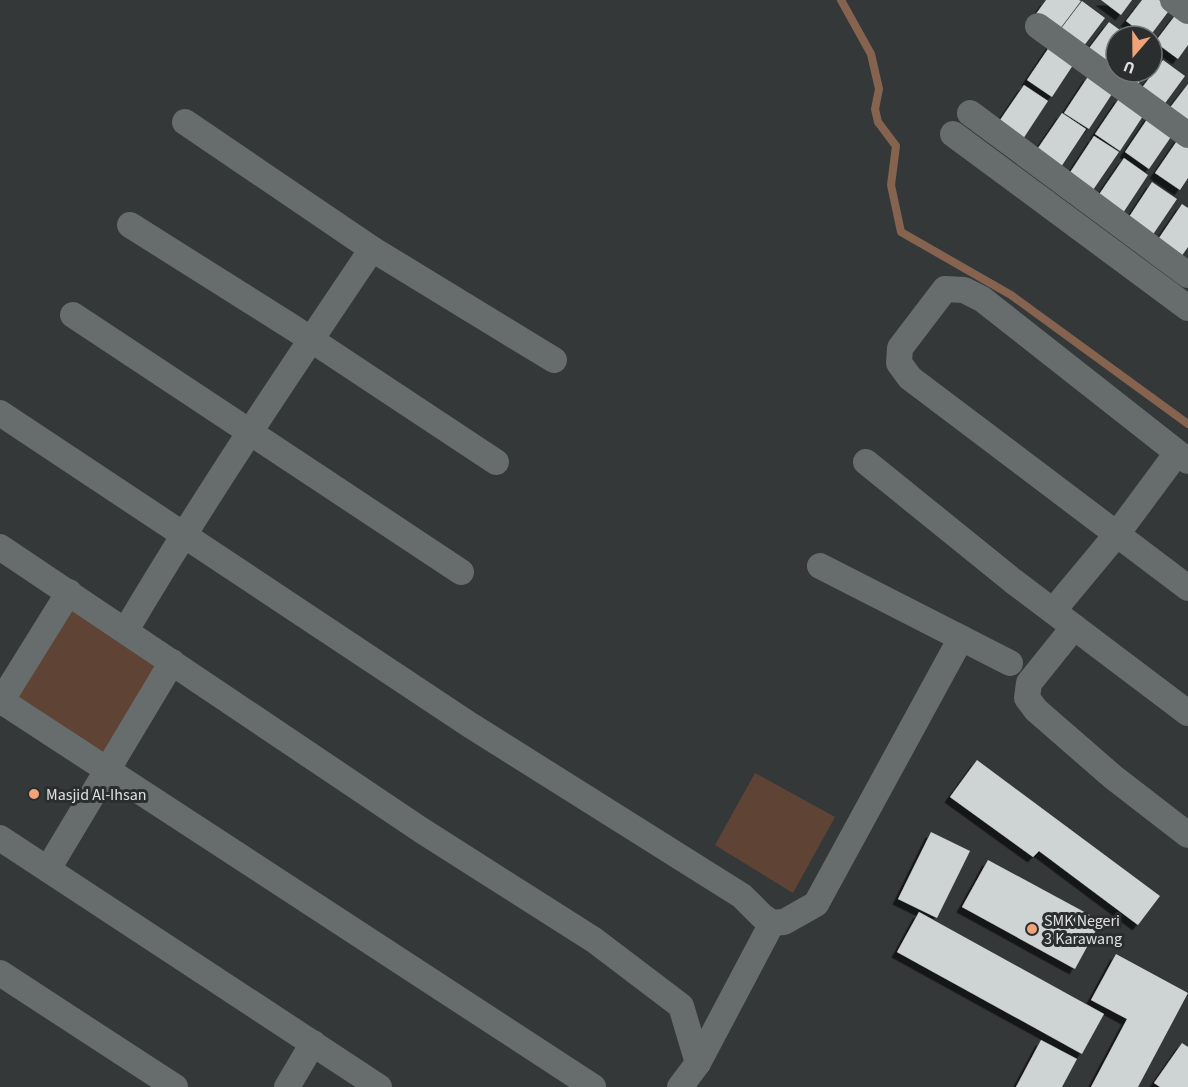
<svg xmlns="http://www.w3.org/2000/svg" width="1188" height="1087" viewBox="0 0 1188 1087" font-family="'Source Sans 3',sans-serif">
<defs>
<filter id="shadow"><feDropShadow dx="-5.5" dy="5.5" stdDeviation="0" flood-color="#0009"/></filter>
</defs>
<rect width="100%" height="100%" fill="#343839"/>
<g fill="#5f4435">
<polygon points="69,592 172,662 106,770 1,701"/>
<polygon points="755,773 835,817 793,893 715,845"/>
</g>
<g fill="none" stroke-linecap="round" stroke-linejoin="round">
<polyline stroke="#86634f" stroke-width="8" points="841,0 871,54 879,89 875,109 878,122 896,146 891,185 901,232 1011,295 1188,424"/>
</g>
<g fill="#ced3d4" filter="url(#shadow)">
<polygon points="1046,0 1079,0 1081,1 1059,30 1036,14"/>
<polygon points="1101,0 1132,0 1121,15"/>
<polygon points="1142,0 1159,0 1171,8 1150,36 1146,36 1126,21"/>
<polygon points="1082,1 1105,18 1083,47 1060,30"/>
<polygon points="1177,13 1188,20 1188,45 1178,59 1155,42"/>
<polygon points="1109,22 1128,36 1116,36 1116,60 1110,68 1087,51"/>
<polygon points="1052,43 1077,59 1052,97 1027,80"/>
<polygon points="1152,54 1158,58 1152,66"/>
<polygon points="1163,60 1185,76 1163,106 1141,89"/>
<polygon points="1116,72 1147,72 1136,87"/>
<polygon points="1089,75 1114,91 1089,129 1064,113"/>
<polygon points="1188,84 1188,123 1169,109"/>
<polygon points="1024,85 1048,101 1023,139 998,123"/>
<polygon points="1120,97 1145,113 1120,151 1095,134"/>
<polygon points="1062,113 1086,129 1061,167 1036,151"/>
<polygon points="1150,115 1175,131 1149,169 1125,152"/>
<polygon points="1181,135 1188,140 1188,178 1180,190 1155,173"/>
<polygon points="1094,136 1119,152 1093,190 1069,174"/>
<polygon points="1124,158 1148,175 1123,213 1098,196"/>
<polygon points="1152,182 1177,199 1152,236 1127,220"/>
<polygon points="1182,204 1188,208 1188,247 1181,257 1157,241"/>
<polygon points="977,760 1160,896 1138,925 1039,851 1033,857 950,797"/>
<polygon points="931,832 970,851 937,918 898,899"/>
<polygon points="988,860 1101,921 1075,969 962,907"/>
<polygon points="919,912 1104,1014 1082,1054 897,952"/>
<polygon points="1116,954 1188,993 1138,1087 1091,1087 1127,1019 1091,1000"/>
<polygon points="1041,1040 1077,1059 1062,1087 1016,1087"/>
<polygon points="1182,1043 1188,1047 1188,1087 1160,1087 1154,1083"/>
</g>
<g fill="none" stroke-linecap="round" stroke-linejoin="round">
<g stroke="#676c6d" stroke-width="26">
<polyline points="1173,0 1188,11"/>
<polyline points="1038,26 1188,135"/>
<polyline points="970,113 1188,275"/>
<polyline points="185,122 372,249 554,360"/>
<polyline points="953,134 1188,308"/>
<polyline points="130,225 295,329 496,462"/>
<polyline points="73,315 461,572"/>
<polyline points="0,413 470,725 742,896 762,916 772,923 698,1063 680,1087"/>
<polyline points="1188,461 982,299 964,290 945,289 900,348 899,363 910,378 1188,588"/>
<polyline points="866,462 1013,581 1188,713"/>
<polyline points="0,547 421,830 594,940 681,1006 698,1063"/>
<polyline points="820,566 1010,663"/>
<polyline points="1053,611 1117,534 1177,453"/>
<polyline points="1074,627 1029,683 1027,698 1036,710 1113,777 1188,835"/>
<path d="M126,630c77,-130 161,-255 246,-381"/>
<polyline points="0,700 593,1087"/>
<polyline points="0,703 69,592"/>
<polyline points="0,838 379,1087"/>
<polyline points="48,869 172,662"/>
<polyline points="772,923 784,922 816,904 961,638"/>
<polyline points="0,973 175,1087"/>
<polyline points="287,1087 313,1043"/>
</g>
</g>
<g fill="#efa377" stroke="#2a2e2f" stroke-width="2">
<circle cx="34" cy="794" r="6"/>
<circle cx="1032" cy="929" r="6"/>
</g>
<g text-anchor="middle" stroke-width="6" stroke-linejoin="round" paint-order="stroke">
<g font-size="16" fill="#dee0e1" stroke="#2a2e2f" text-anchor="start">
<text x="46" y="800">Masjid Al-Ihsan</text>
<text x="1044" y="926">SMK Negeri<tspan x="1044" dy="18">3 Karawang</tspan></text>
</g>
</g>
<g transform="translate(1134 54) rotate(200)"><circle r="28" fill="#2a2e2f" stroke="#727576" stroke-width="1.5"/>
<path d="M0-4.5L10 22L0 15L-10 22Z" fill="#efa377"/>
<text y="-9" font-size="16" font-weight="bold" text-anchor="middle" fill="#dee0e1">U</text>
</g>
</svg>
